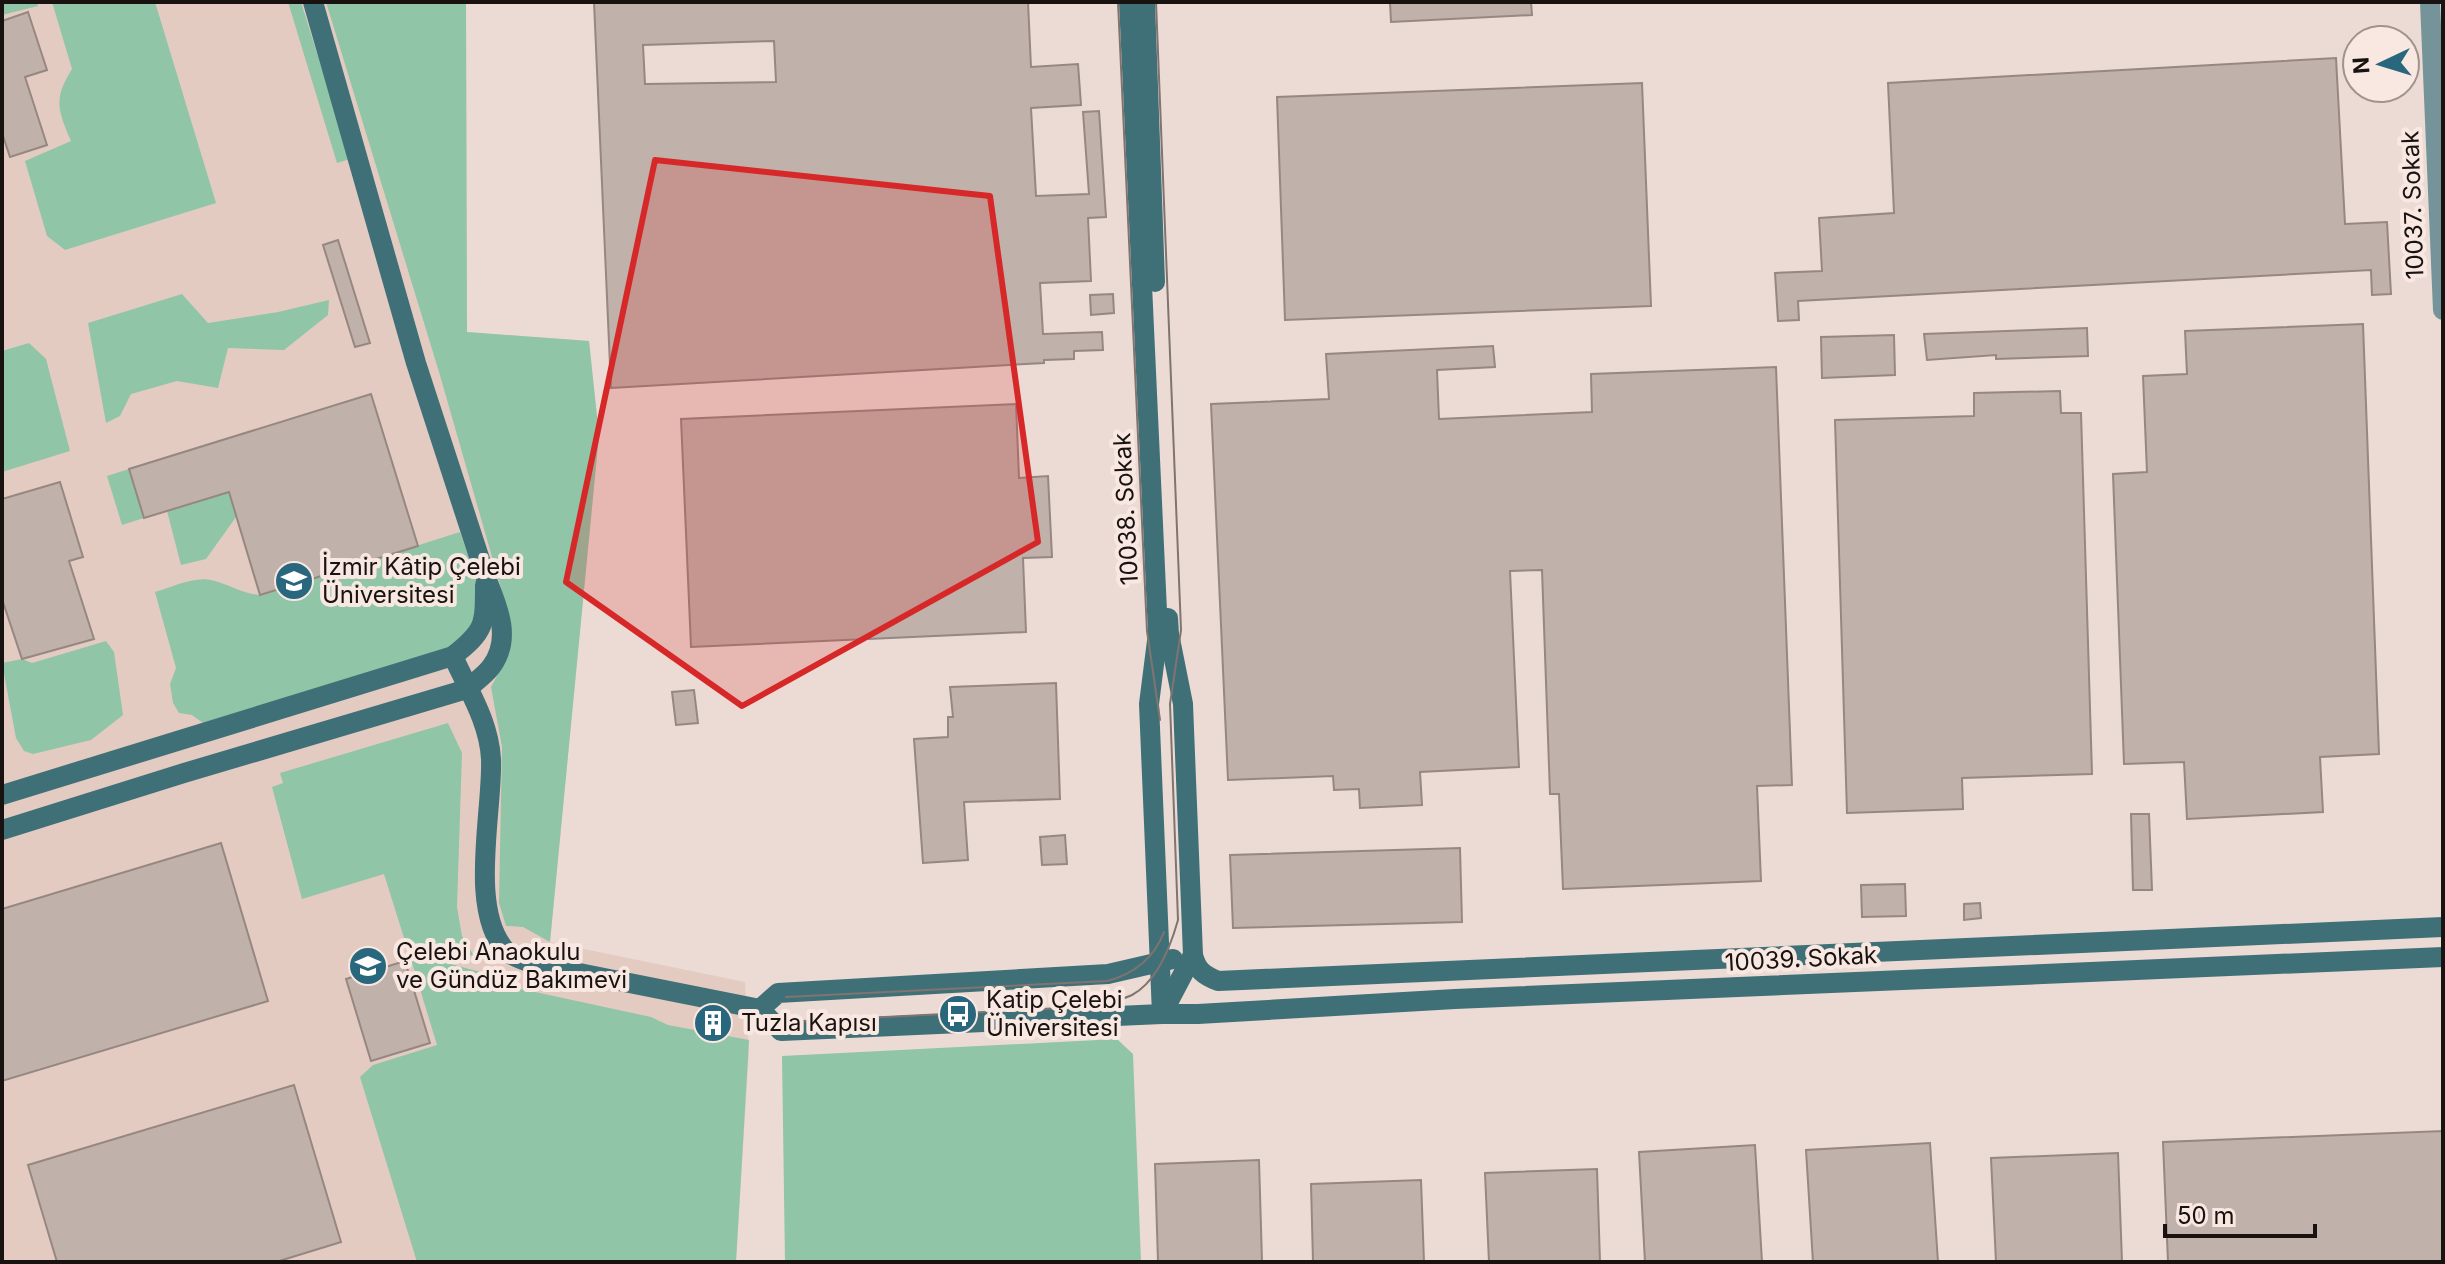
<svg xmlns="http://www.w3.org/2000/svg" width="2445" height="1264" viewBox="0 0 2445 1264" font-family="Inter,sans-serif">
<rect width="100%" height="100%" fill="#ecdbd4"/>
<polygon fill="#e4cbc2" points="2,2 466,2 467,332 589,341 599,435 550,942 745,982 749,1052 736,1262 2,1262"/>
<g fill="#90c5a7">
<polygon points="2,2 37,2 38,6 2,15"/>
<path d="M52,2h103l61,201 -151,47 -18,-14 -22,-75 46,-20c-13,-31 -18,-42 1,-72z"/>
<polygon points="288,2 301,2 350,159 337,163"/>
<polygon points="326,2 466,2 467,332 589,341 599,435 550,942 523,927 506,926 499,903 502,747 491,687 510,652 511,623 439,372"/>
<polygon points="182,294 208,323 278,312 329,300 328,315 284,350 228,348 218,388 177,381 131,394 120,416 106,423 88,323"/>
<polygon points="29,343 46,359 70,451 2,472 2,351"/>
<polygon points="129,469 144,518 122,525 107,476"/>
<polygon points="229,492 236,517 206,559 181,565 167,511"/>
<path d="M460,532c10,30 30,68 11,98 -4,7 -14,12 -20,17l-248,76 -11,-8 -13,-2 -6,-10 -3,-19 6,-16 -21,-76c17,-5 39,-16 56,-12 18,4 31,14 50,15z"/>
<polygon points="106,641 114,652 123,715 91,740 33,754 24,751 16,738 2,663 22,659 32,663"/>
<polygon points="448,723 462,753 457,907 462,936 474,956 405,941 384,874 302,899 272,787 283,783 280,773"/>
<polygon points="409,953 492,975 512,987 651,1017 668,1025 749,1040 736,1262 417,1262 360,1077 373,1065 437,1045"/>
<polygon points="1117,1039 1133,1054 1141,1262 785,1262 782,1056"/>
</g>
<g fill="#c1b1ab" stroke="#968781" stroke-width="2" fill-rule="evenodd">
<path d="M594,2h434l3,65 47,-3 3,41 -50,3 5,88 53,-2 -6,-82 16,-1 7,106 -18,1 3,63 -51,2 3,51 59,-2 1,18 -29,1v8l-30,1v3l-433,25zM774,41l2,41 -131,2 -2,-39z"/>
<polygon points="1390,2 1531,2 1532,15 1391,22"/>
<polygon points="28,12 47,70 25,77 47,145 10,157 2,133 2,21"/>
<polygon points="2336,58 2345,224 2387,222 2391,294 2372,295 2371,270 1798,301 1799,320 1778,321 1775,273 1822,271 1819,218 1894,213 1888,83"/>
<polygon points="1642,83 1651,306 1285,320 1277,97"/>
<polygon points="338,240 370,343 355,347 323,245"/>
<polygon points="1113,294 1114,313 1091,315 1090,295"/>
<polygon points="2363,324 2379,754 2320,757 2323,812 2187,819 2184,762 2124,764 2113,474 2147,472 2143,376 2187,374 2185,331"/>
<polygon points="2087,328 2088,356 1996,359 1996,355 1927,360 1924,334"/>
<polygon points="1894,335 1895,375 1822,378 1821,337"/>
<polygon points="1493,346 1495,367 1437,370 1439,419 1592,412 1591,374 1776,367 1792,785 1757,786 1761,881 1563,889 1559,794 1550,794 1542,570 1510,571 1519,767 1420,772 1422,805 1360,808 1359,789 1334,790 1333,776 1228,780 1211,404 1329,399 1326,354"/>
<polygon points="2060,391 2061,413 2081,413 2092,774 1962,778 1963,809 1847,813 1835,420 1974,416 1974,393"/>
<polygon points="371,394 418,546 260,595 229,492 144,518 129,469"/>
<polygon points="1016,404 1019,478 1048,476 1052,557 1023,558 1026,632 691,647 681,419"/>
<polygon points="60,482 83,557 69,561 94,639 22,659 2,599 2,499"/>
<polygon points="1056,683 1060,799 964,802 968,860 923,863 914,739 948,737 948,717 953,717 950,687"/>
<polygon points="694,690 698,723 676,725 672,692"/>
<polygon points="2131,814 2149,814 2152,890 2133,890"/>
<polygon points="1065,835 1067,864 1042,865 1040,837"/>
<polygon points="221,843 268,1001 2,1081 2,909"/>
<polygon points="1460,848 1462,922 1233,928 1230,855"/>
<polygon points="1905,884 1906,916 1862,917 1861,885"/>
<polygon points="1980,903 1981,918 1964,920 1964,904"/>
<polygon points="405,961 430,1043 371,1061 346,979"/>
<polygon points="702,1014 726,1017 725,1033 700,1030"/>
<polygon points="294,1085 341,1242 276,1262 57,1262 28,1165"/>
<polygon points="2443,1131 2443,1262 2168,1262 2163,1142"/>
<polygon points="1930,1143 1938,1262 1813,1262 1806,1150"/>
<polygon points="1755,1145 1762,1262 1645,1262 1639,1152"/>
<polygon points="2118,1153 2122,1262 1996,1262 1991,1158"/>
<polygon points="1259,1160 1262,1262 1158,1262 1155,1164"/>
<polygon points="1597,1169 1600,1262 1489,1262 1485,1173"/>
<polygon points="1421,1180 1424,1262 1313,1262 1311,1184"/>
</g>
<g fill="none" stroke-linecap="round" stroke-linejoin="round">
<polyline stroke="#759499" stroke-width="20" points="2430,2 2443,310"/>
<g stroke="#407077" stroke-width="20">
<polyline points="1129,2 1158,633 1149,704 1162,1014 1198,1014 1455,999 2443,957"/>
<polyline points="1145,2 1155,282"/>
<path d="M1168,618l1,16 14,70 10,251c4,15 10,20 25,26l1225,-54"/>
<path d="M453,656c15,34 36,65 38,103 2,53 -23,150 15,192 6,6 19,10 28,13l226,45 21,22 381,-17 31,-59"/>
<path d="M2,795l451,-139c32,-25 32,-31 32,-71"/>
<path d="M2,830l182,-57 283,-84c8,-7 18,-14 24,-22 22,-29 6,-62 -6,-92l-69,-212 -103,-361"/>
<polyline points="760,1009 778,993 1108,974 1173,959"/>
</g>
<g stroke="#7f746f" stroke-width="2">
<polyline points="1118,2 1147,631 1160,720"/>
<path d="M786,997l321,-16c27,-7 47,-23 57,-49"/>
<path d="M786,1022l316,-16c10,-4 21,-7 30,-11 26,-14 39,-50 46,-75l-8,-216 11,-74 -25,-628"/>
</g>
</g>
<path fill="#d62828" fill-opacity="0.2" stroke="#d62828" stroke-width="6" stroke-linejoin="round" d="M655,160l335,36 48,346 -296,164 -176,-124z"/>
<defs>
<symbol id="university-disc" viewBox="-11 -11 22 22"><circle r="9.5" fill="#28677d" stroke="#f9e8e2"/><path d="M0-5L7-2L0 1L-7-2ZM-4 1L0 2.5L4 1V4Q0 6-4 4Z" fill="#fff"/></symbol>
<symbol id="school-disc" viewBox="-11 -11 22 22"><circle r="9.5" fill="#28677d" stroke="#f9e8e2"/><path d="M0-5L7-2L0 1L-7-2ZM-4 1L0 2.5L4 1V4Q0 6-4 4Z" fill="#fff"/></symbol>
<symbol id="bus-disc" viewBox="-11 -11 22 22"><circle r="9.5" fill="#28677d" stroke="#f9e8e2"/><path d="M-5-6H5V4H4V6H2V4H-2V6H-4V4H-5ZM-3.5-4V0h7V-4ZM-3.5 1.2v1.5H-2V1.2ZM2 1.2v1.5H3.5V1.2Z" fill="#fff"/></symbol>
<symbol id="building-disc" viewBox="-11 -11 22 22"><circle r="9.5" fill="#28677d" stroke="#f9e8e2"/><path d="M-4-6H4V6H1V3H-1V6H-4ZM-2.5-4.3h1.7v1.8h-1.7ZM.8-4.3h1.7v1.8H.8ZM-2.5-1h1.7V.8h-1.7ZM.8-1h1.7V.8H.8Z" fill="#fff"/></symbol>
</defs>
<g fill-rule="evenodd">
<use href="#university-disc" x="272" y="559" width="44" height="44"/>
<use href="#school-disc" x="346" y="944" width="44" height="44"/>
<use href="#bus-disc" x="936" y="992" width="44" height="44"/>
<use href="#building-disc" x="691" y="1001" width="44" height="44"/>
</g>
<g text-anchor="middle" stroke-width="8" stroke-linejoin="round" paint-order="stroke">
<g font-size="24" fill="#181311" stroke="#f9e8e2">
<text transform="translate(2413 205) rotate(-92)" y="8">10037. Sokak</text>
<text transform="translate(1126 509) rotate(-93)" y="8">10038. Sokak</text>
<text transform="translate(1801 959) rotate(-3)" y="8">10039. Sokak</text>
</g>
<g font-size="24" fill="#181311" stroke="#f9e8e2" text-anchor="start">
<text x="322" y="575">İzmir Kâtip Çelebi<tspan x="322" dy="28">Üniversitesi</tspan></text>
<text x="396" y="960">Çelebi Anaokulu<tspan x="396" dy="28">ve Gündüz Bakımevi</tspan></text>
<text x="986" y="1008">Katip Çelebi<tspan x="986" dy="28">Üniversitesi</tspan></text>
<text x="741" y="1031">Tuzla Kapısı</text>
</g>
</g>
<rect width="2445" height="1264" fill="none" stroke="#181311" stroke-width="8"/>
<g transform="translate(2381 64) rotate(266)"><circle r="38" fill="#f9e8e2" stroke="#9f938e" stroke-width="2"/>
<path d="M0-6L14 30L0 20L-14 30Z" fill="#28677d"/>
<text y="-12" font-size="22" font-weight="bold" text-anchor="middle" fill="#181311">N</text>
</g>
<path d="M2165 1224v12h150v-12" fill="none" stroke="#181311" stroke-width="4"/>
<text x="2177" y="1224" font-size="24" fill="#181311" stroke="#f9e8e2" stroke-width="6" paint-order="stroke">50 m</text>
</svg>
